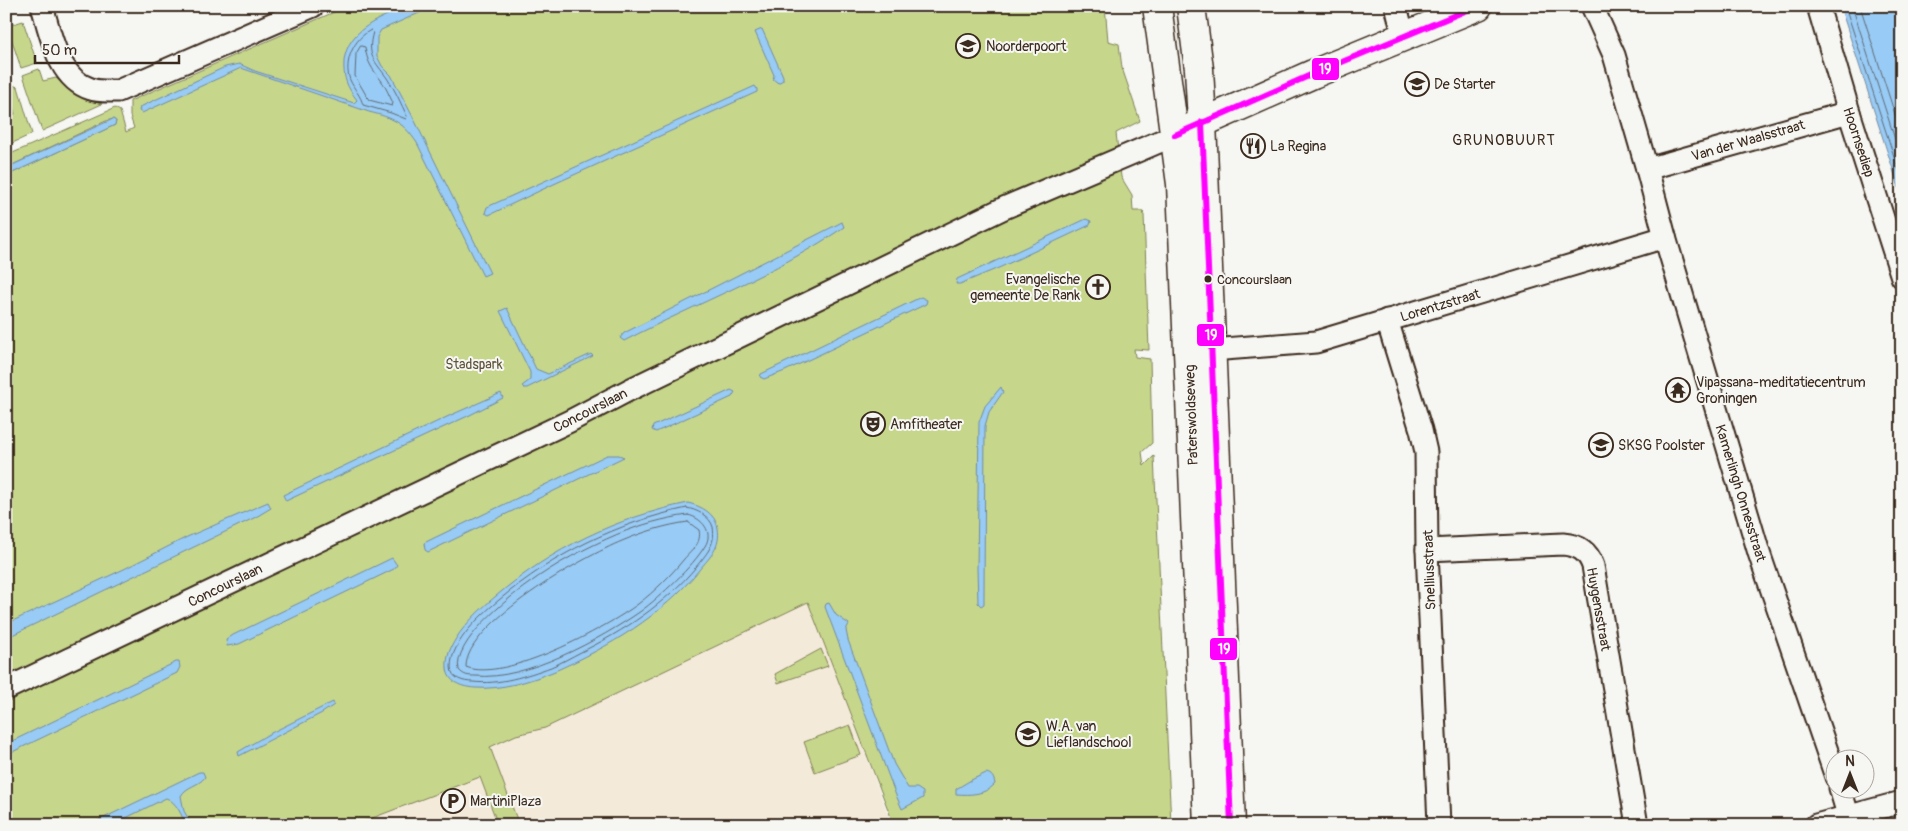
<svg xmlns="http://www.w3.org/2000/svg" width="1908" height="831" viewBox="0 0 1908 831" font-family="Pangolin,sans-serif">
<rect width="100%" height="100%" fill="#f6f6f2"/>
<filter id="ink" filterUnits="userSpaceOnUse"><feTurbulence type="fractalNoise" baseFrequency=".02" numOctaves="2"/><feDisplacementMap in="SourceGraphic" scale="10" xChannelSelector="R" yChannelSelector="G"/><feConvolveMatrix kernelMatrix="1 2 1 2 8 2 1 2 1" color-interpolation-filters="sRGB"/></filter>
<g filter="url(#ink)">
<polygon fill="#f4eada" points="809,602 892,825 318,825"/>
<g fill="#c6d78c" stroke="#808055">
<polygon points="348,6 1105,6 1108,41 1119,44 1122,68 1140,121 1116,133 1121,177 1132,195 1133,211 1143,211 1144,215 1149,350 1134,349 1135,357 1150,359 1152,443 1142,452 1144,466 1154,456 1171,825 894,825 808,602 545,728 516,735 490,747 519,825 498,825 480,777 354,825 324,825 323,822 318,825 6,825 6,176 115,125 116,121 113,119 106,121 6,168 6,156 115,108 120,111 126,132 134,128 130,116 130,101"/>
<polygon points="23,21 37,63 21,68 7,26"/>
<path d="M39,69l4,12 13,-3c14,14 27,21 46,26l-60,27 -19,-56z"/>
<polygon points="9,84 18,87 32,134 6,146 6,117 15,114 7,87"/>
<polygon points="821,649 828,666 778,683 775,674"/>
<polygon points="850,725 861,755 815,772 804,742"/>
</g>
<g fill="#98cbf5" stroke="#738b9f">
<path d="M408,6h27l-54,24 -4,7v19l5,10 9,9 23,44 76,154 -7,3 -66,-133c-14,-21 -24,-25 -48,-31l-128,-44 -99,45 -3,-2 1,-4 85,-40 14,-3 16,7 99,32 3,-3c-10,-13 -14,-22 -13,-39 4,-33 37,-43 64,-55z"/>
<polygon points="1840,6 1902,6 1902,197"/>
<polygon points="762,29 783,76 783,80 778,83 773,79 774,75 755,32"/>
<polygon points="755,86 757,89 757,92 554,184 489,215 485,213 487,207"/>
<polygon points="113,119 116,121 115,125 6,176 6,168"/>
<polygon points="1086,219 1091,221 1090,225 1001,267 960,284 956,284 957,279"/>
<path d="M842,222l2,5c-68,47 -147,76 -220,114l-4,-3 4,-5z"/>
<polygon points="921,297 927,300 926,304 922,306 785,371 764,379 760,377 761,374 782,364"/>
<polygon points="507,308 536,369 548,374 591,354 593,356 527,388 524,388 522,386 530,380 530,372 500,311"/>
<polygon points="1001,387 1003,392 989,412 985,426 984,597 984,604 981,606 978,603 977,569 979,422 985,406"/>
<polygon points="731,390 735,392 732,397 656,432 652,430 653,426"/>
<polygon points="501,393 503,398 470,415 290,499 286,501 283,495 451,415"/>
<polygon points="607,455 619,455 624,457 428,552 425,550 424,543 434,538"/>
<polygon points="268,502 271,508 256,517 6,638 6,624 124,569 187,537"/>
<path d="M688,503c13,3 27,10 30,25 3,19 -7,28 -19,42 -37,46 -90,77 -144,101 -24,10 -54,19 -80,17 -13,-1 -27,-5 -28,-20 -3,-26 31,-57 49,-72 57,-48 119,-78 192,-93z"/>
<polygon points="392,558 397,565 394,569 239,644 227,646 226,640 233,635"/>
<polygon points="829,603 836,615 849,624 846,630 848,640 894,764 908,788 917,788 923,792 923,798 902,809 895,793 825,607 826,604"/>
<polygon points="176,662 179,662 180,667 177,673 6,755 6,744"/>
<polygon points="333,702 334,705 322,713 239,756 238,752 267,735"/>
<path d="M199,772h4l2,5c-6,9 -19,9 -24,19l3,15 8,14h-6c-4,-9 -10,-24 -20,-27l-54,27h-23z"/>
<path d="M986,773c6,1 8,5 9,11 -10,11 -25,11 -39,10v-5l15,-9z"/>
</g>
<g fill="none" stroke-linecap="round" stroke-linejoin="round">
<g stroke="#606a74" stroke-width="1">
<polyline points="1845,6 1902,181"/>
<polyline points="1852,6 1902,161"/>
<polyline points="1860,6 1902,136"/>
<path d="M371,30l2,2c-7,24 2,29 14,46 8,11 14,26 20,38l-1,3 -15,-6 -28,-8c-2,-9 -9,-16 -13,-25 -7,-18 4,-42 21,-50z"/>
<path d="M361,46l4,1c2,15 7,22 16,33 5,7 8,15 12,23l-1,3 -23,-6 -14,-24 1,-22z"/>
<path d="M687,508c10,2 23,8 26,19 3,18 -7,27 -17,40 -31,37 -72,64 -115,85 -10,5 -20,11 -30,15 -25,9 -52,18 -78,15 -9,0 -22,-3 -22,-15 0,-25 30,-52 48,-67 55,-46 117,-77 188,-92z"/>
<path d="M688,515c14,3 26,17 17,31 -12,20 -45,51 -64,65 -40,28 -116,70 -165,65 -7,0 -12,0 -17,-6 -7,-27 49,-72 69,-86 27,-20 59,-37 90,-50 22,-9 47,-16 70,-19z"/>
<path d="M688,522l11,8c3,13 -7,20 -15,29 -13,16 -29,32 -46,45 -32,24 -134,79 -172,63 0,-44 119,-111 156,-126 21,-9 44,-16 66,-19z"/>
</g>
<defs>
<g id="street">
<path d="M42,6c9,29 16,73 49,83 8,3 19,2 27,2l195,-85"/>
<polyline points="1396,6 1404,38"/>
<polyline points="1592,6 1614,55 1647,169 1665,237 1759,553 1836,777"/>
<polyline points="1818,6 1849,112 1902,277"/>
<polyline points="1647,169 1849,112"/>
<polyline points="1387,320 1421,430 1426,452 1427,550 1439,825"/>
<polyline points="1211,350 1316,342 1665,237"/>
<path d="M1427,550l136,-6c15,1 25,7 30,22l44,259"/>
<polyline points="6,689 570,421 629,390 1004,208 1175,135"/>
<polyline points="1840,788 1851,825"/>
<polyline points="1816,825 1902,802"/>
</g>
<g id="secondary">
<polyline points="1157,6 1181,184 1208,825"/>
<polyline points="1191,6 1199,69 1202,122 1231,825"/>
<polyline points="1186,130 1313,74 1478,6"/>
</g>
</defs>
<use href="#street" stroke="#3b2a1e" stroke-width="25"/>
<use href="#secondary" stroke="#3b2a1e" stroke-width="31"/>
<use href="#street" stroke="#f6f6f2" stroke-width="21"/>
<use href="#secondary" stroke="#f6f6f2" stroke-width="28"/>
<defs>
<g id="bus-1">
<polyline points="1202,122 1231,825"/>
<polyline points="1175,135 1313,74 1477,6"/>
</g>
</defs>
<use href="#bus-1" stroke="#f6f6f2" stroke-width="10"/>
<use href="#bus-1" stroke="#f0f" stroke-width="6"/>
</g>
</g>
<defs>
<symbol id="school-ring" viewBox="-11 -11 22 22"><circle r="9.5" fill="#f6f6f2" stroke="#3b2a1e" stroke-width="1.5"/><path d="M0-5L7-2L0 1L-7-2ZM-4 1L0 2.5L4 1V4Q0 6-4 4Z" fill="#3b2a1e"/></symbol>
<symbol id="restaurant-ring" viewBox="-11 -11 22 22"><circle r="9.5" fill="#f6f6f2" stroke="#3b2a1e" stroke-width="1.5"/><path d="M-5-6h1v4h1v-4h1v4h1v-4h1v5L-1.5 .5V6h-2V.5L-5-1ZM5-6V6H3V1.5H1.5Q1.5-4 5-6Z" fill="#3b2a1e"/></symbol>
<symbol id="church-ring" viewBox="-11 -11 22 22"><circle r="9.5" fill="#f6f6f2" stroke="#3b2a1e" stroke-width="1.5"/><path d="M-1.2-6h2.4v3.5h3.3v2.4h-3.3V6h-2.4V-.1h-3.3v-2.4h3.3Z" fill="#3b2a1e"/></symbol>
<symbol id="temple-ring" viewBox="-11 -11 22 22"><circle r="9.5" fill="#f6f6f2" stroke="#3b2a1e" stroke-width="1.5"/><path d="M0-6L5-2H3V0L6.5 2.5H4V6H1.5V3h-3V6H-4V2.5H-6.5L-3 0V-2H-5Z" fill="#3b2a1e"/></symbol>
<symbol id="theatre-ring" viewBox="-11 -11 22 22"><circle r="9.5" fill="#f6f6f2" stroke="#3b2a1e" stroke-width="1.5"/><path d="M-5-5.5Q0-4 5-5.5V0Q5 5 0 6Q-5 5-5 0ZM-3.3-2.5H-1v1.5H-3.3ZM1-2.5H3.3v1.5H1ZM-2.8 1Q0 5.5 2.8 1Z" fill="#3b2a1e"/></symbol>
<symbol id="parking-ring" viewBox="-11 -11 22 22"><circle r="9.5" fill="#f6f6f2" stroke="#3b2a1e" stroke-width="1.5"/><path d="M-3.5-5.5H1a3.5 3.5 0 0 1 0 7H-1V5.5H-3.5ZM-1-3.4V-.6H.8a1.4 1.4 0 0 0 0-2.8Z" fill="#3b2a1e"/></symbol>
</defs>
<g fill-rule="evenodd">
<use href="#school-ring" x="954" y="32" width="28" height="28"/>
<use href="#school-ring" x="1403" y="70" width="28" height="28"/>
<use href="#restaurant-ring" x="1239" y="132" width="28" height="28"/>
<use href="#church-ring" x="1084" y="273" width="28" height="28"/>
<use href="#temple-ring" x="1664" y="376" width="28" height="28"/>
<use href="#theatre-ring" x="859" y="410" width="28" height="28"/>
<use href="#school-ring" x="1587" y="431" width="28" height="28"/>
<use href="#school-ring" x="1014" y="720" width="28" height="28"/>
<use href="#parking-ring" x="439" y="787" width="28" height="28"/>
</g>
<circle fill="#3b2a1e" stroke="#f6f6f2" stroke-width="2" cx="1208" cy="279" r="4.5"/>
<g text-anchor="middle" stroke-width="4" stroke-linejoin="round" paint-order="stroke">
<g font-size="13" fill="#3b2a1e" stroke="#f6f6f2" text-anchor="start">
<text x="1217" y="284">Concourslaan</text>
</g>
<g font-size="14" fill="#3b2a1e" stroke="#f6f6f2" text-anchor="start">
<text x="986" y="51">Noorderpoort</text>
<text x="1434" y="89">De Starter</text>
<text x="1270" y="151">La Regina</text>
<text x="1080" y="284" text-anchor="end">Evangelische<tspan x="1080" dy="16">gemeente De Rank</tspan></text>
<text x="1696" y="387">Vipassana-meditatiecentrum<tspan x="1696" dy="16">Groningen</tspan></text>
<text x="890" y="429">Amfitheater</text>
<text x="1618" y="450">SKSG Poolster</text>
<text x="1046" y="731">W.A. van<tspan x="1046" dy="16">Lieflandschool</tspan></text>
<text x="470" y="806">MartiniPlaza</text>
</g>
<g font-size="14" fill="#3b2a1e" stroke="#f6f6f2">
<text transform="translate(1748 140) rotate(-16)" y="5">Van der Waalsstraat</text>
<text transform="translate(1859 142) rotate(72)" y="5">Hoornsediep</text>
<text transform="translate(1440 305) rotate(-17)" y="5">Lorentzstraat</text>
<text transform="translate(590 410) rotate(-27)" y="5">Concourslaan</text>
<text transform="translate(1191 415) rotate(-92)" y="5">Paterswoldseweg</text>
<text transform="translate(1741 493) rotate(73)" y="5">Kamerlingh Onnesstraat</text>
<text transform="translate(1429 570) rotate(-92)" y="5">Snelliusstraat</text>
<text transform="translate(225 585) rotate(-26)" y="5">Concourslaan</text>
<text transform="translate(1599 609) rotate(80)" y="5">Huygensstraat</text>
</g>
<g font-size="14" fill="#5e553a" stroke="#f6f6f2">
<text x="474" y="369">Stadspark</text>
</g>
<g font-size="15" letter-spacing="1" fill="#3b2a1e" stroke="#f6f6f2">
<text x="1504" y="145">GRUNOBUURT</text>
</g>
</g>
<g stroke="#f6f6f2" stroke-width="2">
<rect x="1311" y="57" width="29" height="24" rx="5" fill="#f0f"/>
<rect x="1196" y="323" width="29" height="24" rx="5" fill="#f0f"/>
<rect x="1209" y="637" width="29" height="24" rx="5" fill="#f0f"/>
</g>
<g font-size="14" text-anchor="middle" font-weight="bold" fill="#fff">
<text x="1325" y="74">19</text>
<text x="1211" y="340">19</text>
<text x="1224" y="654">19</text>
</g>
<rect width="1908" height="831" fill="none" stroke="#f6f6f2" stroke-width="25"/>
<rect x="12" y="12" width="1883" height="806" fill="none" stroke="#3b2a1e" stroke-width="2" filter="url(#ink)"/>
<g transform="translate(1850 774)"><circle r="24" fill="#f6f6f2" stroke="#aba49d"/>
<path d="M0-4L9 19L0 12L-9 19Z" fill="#3b2a1e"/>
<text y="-8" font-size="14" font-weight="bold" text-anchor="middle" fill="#3b2a1e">N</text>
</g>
<path d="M35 55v8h144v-8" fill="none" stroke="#3b2a1e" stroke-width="2.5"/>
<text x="42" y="55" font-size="15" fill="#3b2a1e" stroke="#f6f6f2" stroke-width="4" paint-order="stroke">50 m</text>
</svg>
